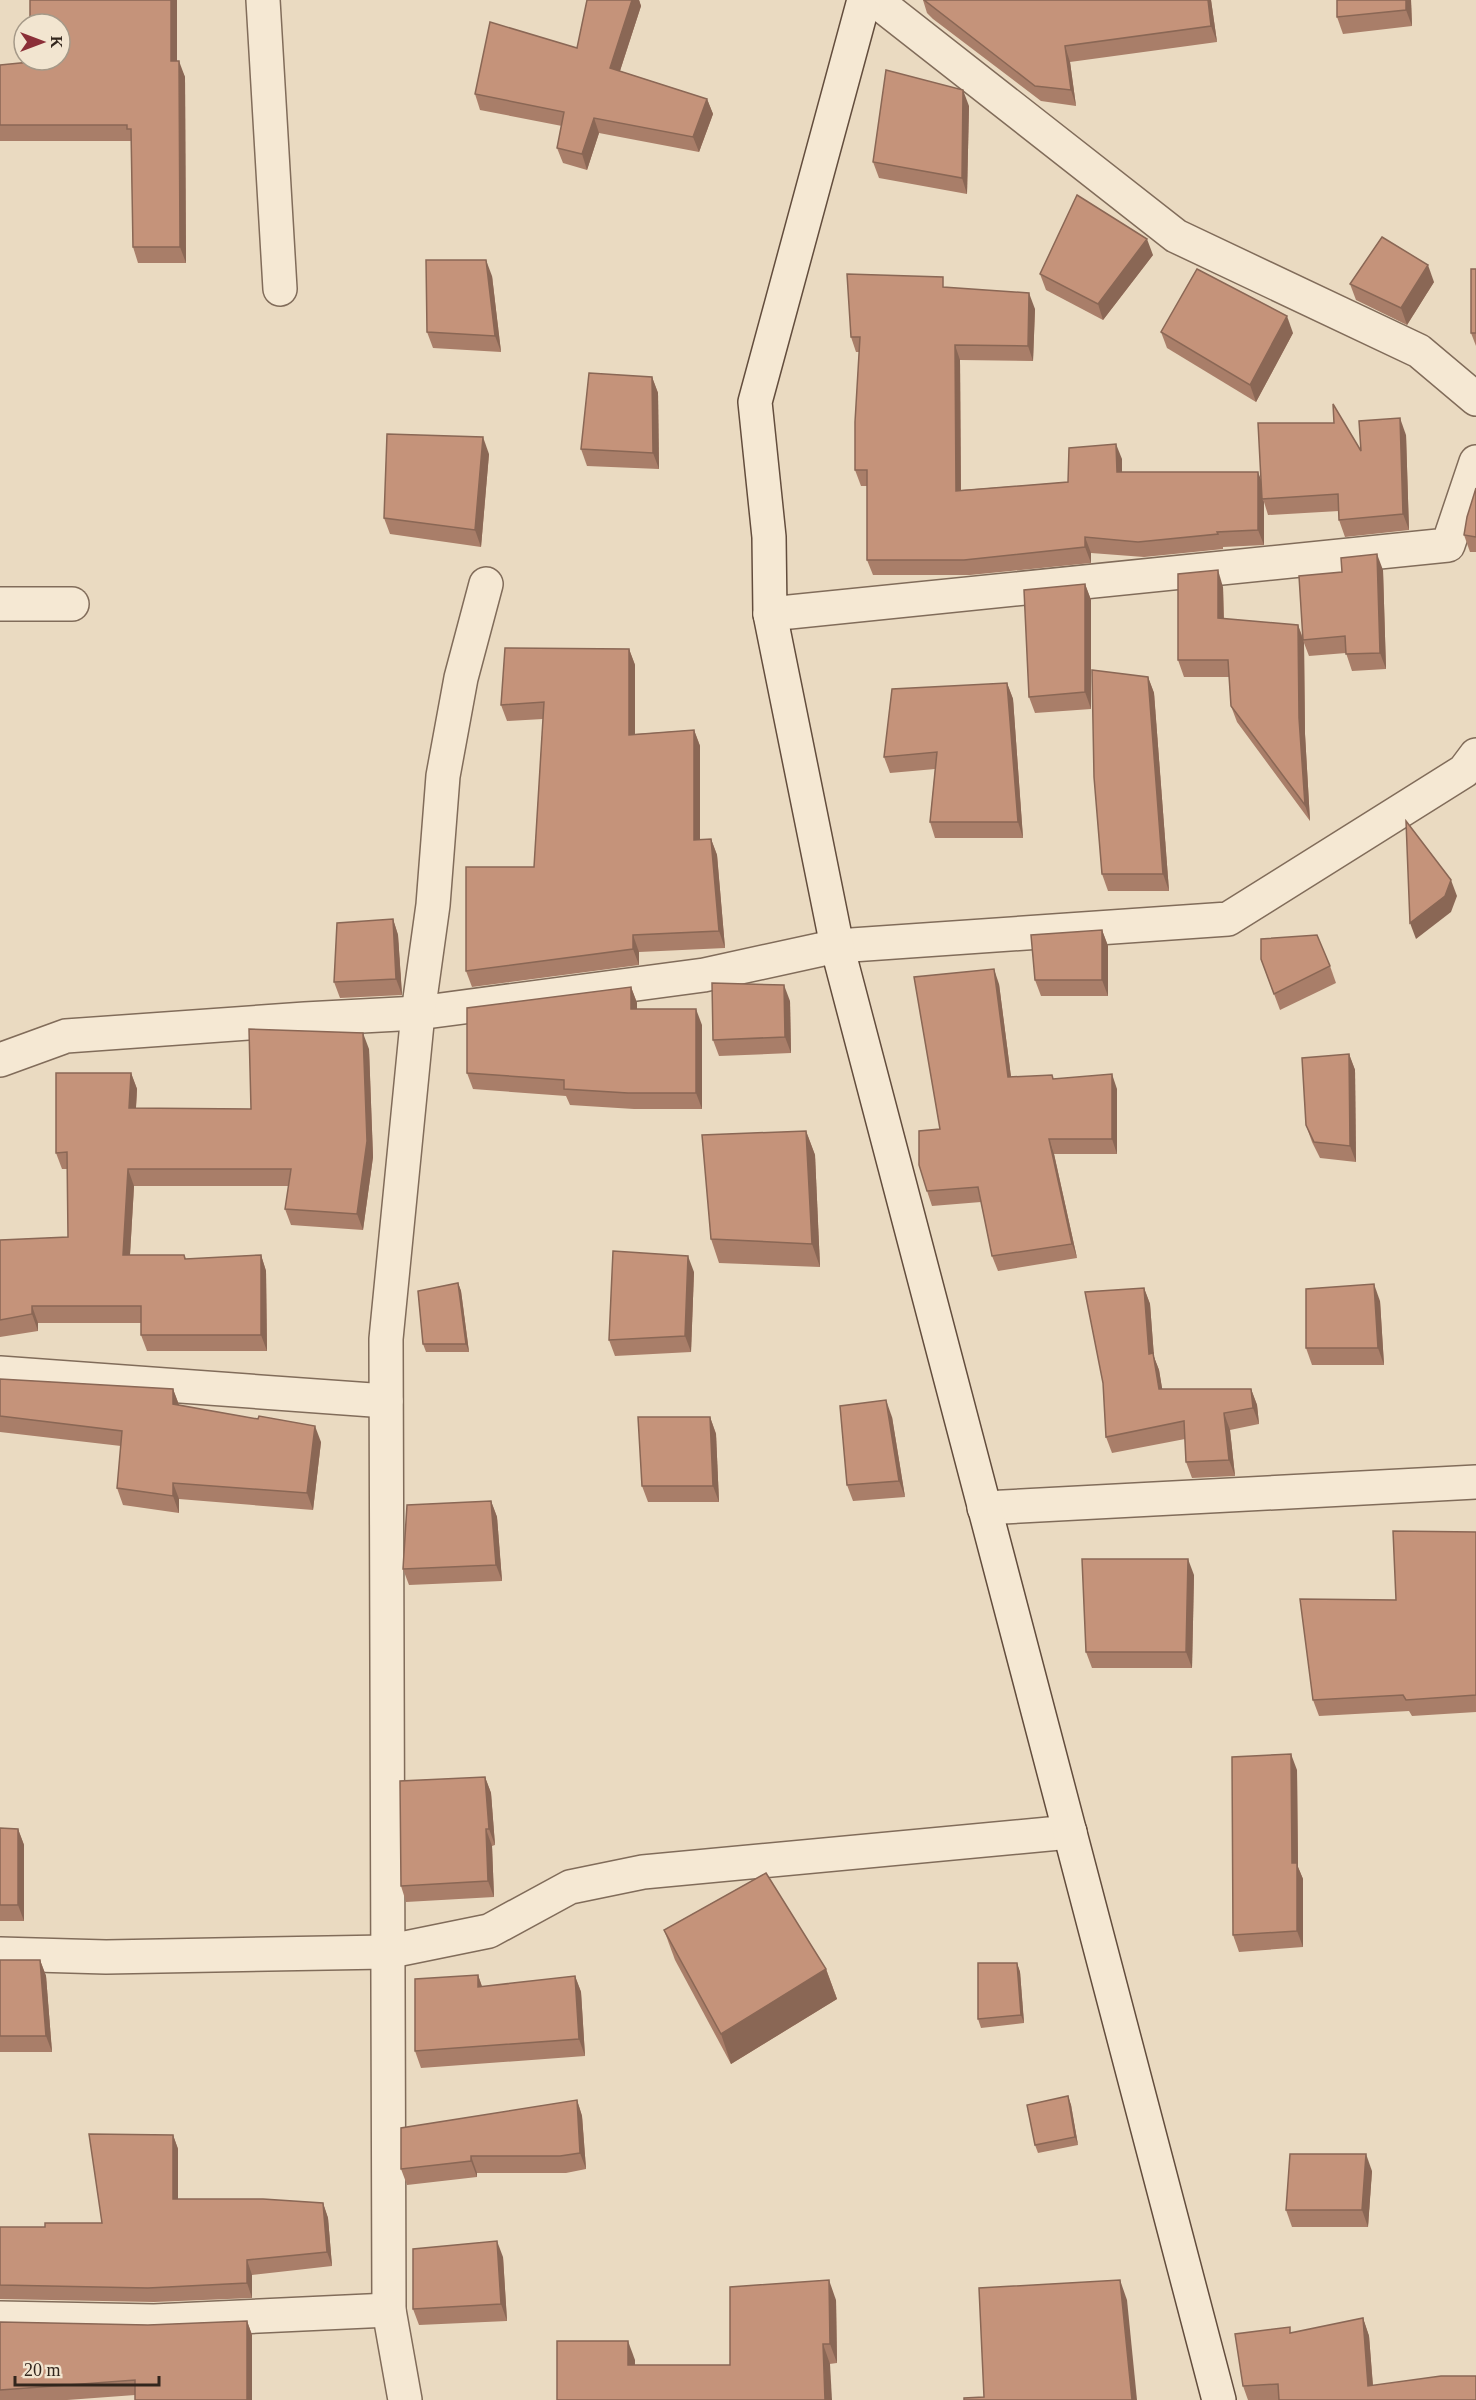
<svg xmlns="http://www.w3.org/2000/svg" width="1476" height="2400" viewBox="0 0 1476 2400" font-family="Georgia,serif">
<rect width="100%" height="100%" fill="#eadac1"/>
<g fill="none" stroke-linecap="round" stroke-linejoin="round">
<defs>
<g id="street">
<polyline points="263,0 280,289"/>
<polyline points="875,0 1176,236 1419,351 1476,399"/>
<polyline points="0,604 72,604"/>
<polyline points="770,614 1448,545 1476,462"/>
<polyline points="0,1060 66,1036 305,1019 418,1013 704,975 837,946 1228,919 1464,771 1476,755"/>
<polyline points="0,1373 386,1401"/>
<polyline points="984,1508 1476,1482"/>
<polyline points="0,1954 106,1957 386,1952 489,1931 570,1887 643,1872 1070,1832"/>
<polyline points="0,2318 154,2321 389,2310"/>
<polyline points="405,2400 389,2310 386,1339 418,1013 433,905 443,776 461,678 486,584"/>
</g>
<polyline id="secondary" points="864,0 755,402 769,537 770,614 837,946 1219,2400"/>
</defs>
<use href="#street" stroke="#816c5a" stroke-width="36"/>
<use href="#secondary" stroke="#634d3d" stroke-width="36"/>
<use href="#street" stroke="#f5e8d3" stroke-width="33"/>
<use href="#secondary" stroke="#f5e8d3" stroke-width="33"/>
</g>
<g fill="#a97e69">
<polygon points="177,0 177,61 185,77 186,263 138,263 133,247 131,141 0,141 0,65 30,62"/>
<polygon points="587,0 639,0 641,6 620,71 707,99 713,114 699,152 599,133 587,170 563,163 557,148 562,126 480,110 475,94 577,48"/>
<polygon points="923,0 1211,0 1217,42 1070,62 1076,106 1041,101 933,19 927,13"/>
<polygon points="1337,0 1411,0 1412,26 1343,34 1337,17"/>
<polygon points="969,106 967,194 879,178 873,162"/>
<polygon points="1153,255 1103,320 1046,290 1040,274"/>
<polygon points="1476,269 1476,346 1471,333"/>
<polygon points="492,276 501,352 433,348 427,332"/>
<polygon points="1434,282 1407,325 1356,300 1350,284"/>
<polygon points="946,287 1035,309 1033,361 960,360 961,490 1068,482 1122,459 1122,472 1261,481 1361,451 1406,435 1409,530 1345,537 1339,520 1339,511 1268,515 1264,502 1264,545 1223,547 1223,549 1144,557 1091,553 1091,563 970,575 873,575 867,560 867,486 861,486 855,470 860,352 856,352 851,337"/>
<polygon points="1161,332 1293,333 1256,402 1167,348"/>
<polygon points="652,377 658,393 659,469 587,466 581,449"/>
<polygon points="489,454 481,547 390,534 384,518"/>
<polygon points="1476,488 1476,552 1470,552 1464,535"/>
<polygon points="1383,570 1386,669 1352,671 1346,653 1309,656 1304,643 1305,734 1310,821 1237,722 1231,706 1229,677 1184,677 1178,660 1223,587 1224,619 1298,625 1303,638"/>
<polygon points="1085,584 1091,600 1091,709 1035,713 1029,697"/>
<polygon points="629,649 635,665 635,734 694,730 700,746 700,840 711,839 717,855 725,948 639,952 639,965 472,987 466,971 534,867 543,719 507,721 501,705"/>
<polygon points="1148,677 1154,693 1169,891 1108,891 1102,874"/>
<polygon points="1007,683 1013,699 1023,838 935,838 930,822 935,769 890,773 884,757"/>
<polygon points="393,919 398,935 402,995 340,998 334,982"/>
<polygon points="1102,930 1108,946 1108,996 1041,996 1035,980"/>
<polygon points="1261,959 1330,966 1336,983 1280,1010"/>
<polygon points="999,984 1011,1077 1053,1079 1117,1089 1117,1154 1054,1154 1077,1258 998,1271 992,1256 981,1202 932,1206 927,1191 940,1129"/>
<polygon points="631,987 637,1003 637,1009 702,1025 702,1109 634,1109 570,1105 566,1096 473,1089 467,1073"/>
<polygon points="790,1001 791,1053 719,1056 713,1040"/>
<polygon points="369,1049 373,1157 363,1230 291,1225 285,1209 289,1186 134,1186 130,1255 184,1255 186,1259 261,1255 266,1271 267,1351 147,1351 141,1335 141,1323 38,1323 38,1331 0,1337 0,1240 68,1237 68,1169 62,1169 56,1153 131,1073 137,1089 136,1108 251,1109"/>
<polygon points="1349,1054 1355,1070 1356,1162 1320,1158 1312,1142 1306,1125"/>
<polygon points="806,1131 815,1155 820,1267 719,1263 711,1239"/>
<polygon points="694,1272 691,1352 615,1356 609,1340"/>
<polygon points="458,1283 461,1291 469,1352 426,1352 423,1344"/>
<polygon points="1144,1288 1150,1304 1154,1357 1159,1370 1162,1389 1251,1389 1257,1405 1259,1424 1230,1430 1235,1476 1192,1478 1186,1462 1185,1439 1112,1453 1106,1437"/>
<polygon points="1380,1301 1384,1365 1312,1365 1306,1348"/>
<polygon points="0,1379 173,1389 179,1405 321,1442 313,1510 179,1499 179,1513 123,1505 117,1488 121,1446 0,1432"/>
<polygon points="710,1417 716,1434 719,1502 648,1502 642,1486"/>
<polygon points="892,1417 905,1497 853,1501 847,1485"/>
<polygon points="491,1501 497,1517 502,1581 409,1585 403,1569"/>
<polygon points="1476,1532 1476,1712 1412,1716 1409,1711 1319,1716 1313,1700 1396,1600"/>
<polygon points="1194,1575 1192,1668 1092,1668 1086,1652"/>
<polygon points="1297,1770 1298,1867 1303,1879 1303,1947 1239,1952 1233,1935"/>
<polygon points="485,1777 491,1793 495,1845 492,1846 494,1897 406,1902 401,1886"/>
<polygon points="0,1828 18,1829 24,1845 24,1921 0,1921"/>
<polygon points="664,1930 826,1969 837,1999 731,2064 675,1960"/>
<polygon points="0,1960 40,1960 46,1976 52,2052 0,2052"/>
<polygon points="1017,1963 1020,1972 1024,2023 981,2028 978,2019"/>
<polygon points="478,1975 482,1987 575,1976 581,1992 585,2056 421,2068 415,2051"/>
<polygon points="1068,2096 1071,2105 1078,2145 1038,2153 1035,2145"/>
<polygon points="577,2100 582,2116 586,2169 566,2173 477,2173 477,2177 407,2185 401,2169"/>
<polygon points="173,2135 178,2149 178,2199 323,2203 328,2218 332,2266 252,2275 252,2298 154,2302 0,2299 0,2227 45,2227 102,2223"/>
<polygon points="1372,2171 1368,2227 1292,2227 1286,2210"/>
<polygon points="503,2257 507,2321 419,2325 413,2309"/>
<polygon points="836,2300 837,2363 557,2400 635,2360 635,2365 730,2365"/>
<polygon points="1363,2318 1369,2336 1373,2386 1476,2400 1248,2400 1243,2386 1292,2333"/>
<polygon points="247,2321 252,2335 252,2400 135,2395 67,2400 0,2400 0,2322 148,2325"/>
</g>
<g fill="#8a6755">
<polygon points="171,0 177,0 177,77 171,61"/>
<polygon points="632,0 639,0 641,6 616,83 610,68"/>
<polygon points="1208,0 1211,0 1217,42 1211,26"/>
<polygon points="1406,0 1411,0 1412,26 1406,10"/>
<polygon points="1065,46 1070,62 1076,106 1071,90"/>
<polygon points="179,61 185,77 186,263 180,247"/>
<polygon points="963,90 969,106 967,194 962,178"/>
<polygon points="707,99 713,114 699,152 693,137"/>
<polygon points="594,118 599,133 587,170 582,154"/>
<polygon points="1147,239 1153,255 1103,320 1098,304"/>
<polygon points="486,260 492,276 501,352 495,336"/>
<polygon points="1428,265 1434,282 1407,325 1401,308"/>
<polygon points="1029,293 1035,309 1033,361 1028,346"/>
<polygon points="1287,316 1293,333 1256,402 1250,385"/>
<polygon points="955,345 960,360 961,506 956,491"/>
<polygon points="652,377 658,393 659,469 653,453"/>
<polygon points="1400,418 1406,435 1409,530 1403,514"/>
<polygon points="483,437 489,454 481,547 475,530"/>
<polygon points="1116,444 1122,459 1122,487 1117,472"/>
<polygon points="1258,472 1264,487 1262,499 1264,502 1264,545 1258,530"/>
<polygon points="1085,537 1091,553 1091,563 1085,547"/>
<polygon points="1377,554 1383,570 1386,669 1380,653"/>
<polygon points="1218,570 1223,587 1224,635 1218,618"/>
<polygon points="1085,584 1091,600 1091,709 1085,692"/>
<polygon points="1298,625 1304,643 1305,734 1310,821 1305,805 1299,718"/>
<polygon points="629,649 635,665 635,751 629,735"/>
<polygon points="1148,677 1154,693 1169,891 1163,874"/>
<polygon points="1007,683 1013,699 1023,838 1018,822"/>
<polygon points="694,730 700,746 700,856 694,840"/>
<polygon points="711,839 717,855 725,948 719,931"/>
<polygon points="1451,880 1457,896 1451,912 1416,939 1410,923"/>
<polygon points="393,919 398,935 402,995 396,979"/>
<polygon points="1102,930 1108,946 1108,996 1102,980"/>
<polygon points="633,935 639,952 639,965 633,949"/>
<polygon points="994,969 999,984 1013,1092 1008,1077"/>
<polygon points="784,985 790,1001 791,1053 785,1037"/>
<polygon points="631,987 637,1003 637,1025 631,1009"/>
<polygon points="696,1009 702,1025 702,1109 696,1093"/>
<polygon points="363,1033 369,1049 373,1157 363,1230 357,1214"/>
<polygon points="1349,1054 1355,1070 1356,1162 1350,1146"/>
<polygon points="131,1073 137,1089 135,1124 129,1108"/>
<polygon points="1112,1074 1117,1089 1117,1154 1112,1139"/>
<polygon points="806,1131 815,1155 820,1267 812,1244"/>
<polygon points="1049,1139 1054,1154 1077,1258 1072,1244"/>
<polygon points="128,1169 134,1186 129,1271 123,1255"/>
<polygon points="261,1255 266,1271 267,1351 261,1335"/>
<polygon points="688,1256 694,1272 691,1352 685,1336"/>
<polygon points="458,1283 461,1291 469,1352 466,1344"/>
<polygon points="1374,1284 1380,1301 1384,1365 1378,1348"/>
<polygon points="1144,1288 1150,1304 1154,1357 1159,1370 1165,1405 1159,1389 1149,1354"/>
<polygon points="32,1306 38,1323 38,1331 32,1314"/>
<polygon points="173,1389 179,1405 173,1404"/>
<polygon points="1251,1389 1257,1405 1259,1424 1253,1408"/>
<polygon points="886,1400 892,1417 905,1497 899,1481"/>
<polygon points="1224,1413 1230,1430 1235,1476 1229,1460"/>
<polygon points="710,1417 716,1434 719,1502 713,1486"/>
<polygon points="315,1426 321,1442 313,1510 307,1493"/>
<polygon points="173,1483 179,1499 179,1513 173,1496"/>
<polygon points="491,1501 497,1517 502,1581 496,1565"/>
<polygon points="1188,1559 1194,1575 1192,1668 1186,1652"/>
<polygon points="1291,1754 1297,1770 1298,1867 1303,1879 1303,1947 1297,1931 1292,1863"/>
<polygon points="485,1777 491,1793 495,1845 489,1829"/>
<polygon points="18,1829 24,1845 24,1921 18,1905"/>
<polygon points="486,1829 492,1846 494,1897 488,1881"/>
<polygon points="40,1960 46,1976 52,2052 46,2036"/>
<polygon points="1017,1963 1020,1972 1024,2023 1021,2015"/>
<polygon points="826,1969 837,1999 731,2064 721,2034"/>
<polygon points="478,1975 484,1992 478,1987"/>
<polygon points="575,1976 581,1992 585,2056 579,2039"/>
<polygon points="1068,2096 1071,2105 1078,2145 1075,2137"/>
<polygon points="577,2100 582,2116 586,2169 580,2153"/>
<polygon points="173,2135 178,2149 178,2213 173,2199"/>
<polygon points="1366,2154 1372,2171 1368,2227 1362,2210"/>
<polygon points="471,2156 477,2173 477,2177 471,2161"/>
<polygon points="323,2203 328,2218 332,2266 327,2252"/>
<polygon points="497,2241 503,2257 507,2321 501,2304"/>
<polygon points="247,2260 252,2275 252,2298 247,2283"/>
<polygon points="829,2280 836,2300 837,2363 830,2344"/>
<polygon points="1120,2280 1127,2300 1137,2400 1132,2400"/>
<polygon points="1363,2318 1369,2336 1374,2400 1368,2386"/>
<polygon points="247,2321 252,2335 252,2400 247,2400"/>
<polygon points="628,2341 635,2360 635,2385 628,2365"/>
<polygon points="823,2344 830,2364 832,2400 825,2400"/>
</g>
<g fill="#c5937a" stroke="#8a6755" stroke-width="1.5">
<polygon points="30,0 171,0 171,61 179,61 180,247 133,247 131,129 127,129 127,125 0,125 0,65 30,62 30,60 60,60 60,24 30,24"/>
<polygon points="587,0 632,0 610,68 707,99 693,137 594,118 582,154 557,148 564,112 475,94 490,22 577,48"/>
<polygon points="924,0 1208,0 1211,26 1065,46 1071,90 1035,86"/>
<polygon points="1337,0 1406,0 1406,10 1337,17"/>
<polygon points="886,70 963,90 962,178 873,162"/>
<polygon points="1077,195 1147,239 1098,304 1040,274"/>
<polygon points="1382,237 1428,265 1401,308 1350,284"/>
<polygon points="426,260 486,260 495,336 427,332"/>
<polygon points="1197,269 1287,316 1250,385 1161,332"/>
<rect x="1471" y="269" width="5" height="64"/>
<polygon points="847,274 943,277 943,287 1029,293 1028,346 955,345 956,491 1068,482 1069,448 1116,444 1117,472 1258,472 1258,530 1217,532 1218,534 1138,542 1085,537 1085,547 964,560 867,560 867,470 855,470 855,422 860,337 851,337"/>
<polygon points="589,373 652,377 653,453 581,449"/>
<polygon points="1333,404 1361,451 1359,421 1400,418 1403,514 1339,520 1338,494 1262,499 1258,423 1334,423"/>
<polygon points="387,434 483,437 475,530 384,518"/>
<polygon points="1476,488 1476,537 1464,535 1467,517"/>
<polygon points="1377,554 1380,653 1346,654 1345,636 1303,640 1299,576 1342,572 1341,558"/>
<polygon points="1218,570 1218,618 1298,625 1299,718 1305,805 1231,706 1228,660 1178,660 1178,574"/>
<polygon points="1085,584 1085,692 1029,697 1024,590"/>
<polygon points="505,648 629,649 629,735 694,730 694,840 711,839 719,931 633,935 633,949 466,971 466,867 534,867 544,702 501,705"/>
<polygon points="1092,670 1148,677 1163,874 1102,874 1094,777"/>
<polygon points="1007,683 1018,822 930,822 937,752 884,757 892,689"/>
<polygon points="1406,821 1451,880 1445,896 1410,923"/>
<polygon points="393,919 396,979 334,982 337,923"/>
<polygon points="1102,930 1102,980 1035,980 1031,935"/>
<polygon points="1317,935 1330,966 1274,994 1261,959 1261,939"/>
<polygon points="994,969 1008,1077 1052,1075 1053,1079 1112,1074 1112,1139 1049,1139 1072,1244 992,1256 978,1187 927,1191 919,1165 919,1131 940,1129 914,977"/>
<polygon points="712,983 784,985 785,1037 713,1040"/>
<polygon points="631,987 631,1009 696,1009 696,1093 628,1093 564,1089 564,1080 467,1073 467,1008"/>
<polygon points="249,1029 363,1033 367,1141 357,1214 285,1209 291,1169 128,1169 123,1255 184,1255 185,1259 261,1255 261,1335 141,1335 141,1306 32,1306 32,1314 0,1320 0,1240 68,1237 67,1152 56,1153 56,1073 131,1073 129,1108 251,1109"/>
<polygon points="1349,1054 1350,1146 1314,1142 1306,1125 1302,1058"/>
<polygon points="806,1131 812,1244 711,1239 702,1135"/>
<polygon points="613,1251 688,1256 685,1336 609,1340"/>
<polygon points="458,1283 466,1344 423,1344 418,1291"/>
<polygon points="1374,1284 1378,1348 1306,1348 1306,1289"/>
<polygon points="1144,1288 1149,1354 1153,1353 1159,1389 1251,1389 1253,1408 1224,1413 1229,1460 1186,1462 1184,1421 1106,1437 1103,1383 1085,1292"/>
<polygon points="0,1379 173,1389 173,1404 258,1419 259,1416 315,1426 307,1493 173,1483 173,1496 117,1488 122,1431 0,1416"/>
<polygon points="886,1400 899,1481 847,1485 840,1406"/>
<polygon points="638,1417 710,1417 713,1486 642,1486"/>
<polygon points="491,1501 496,1565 403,1569 407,1505"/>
<polygon points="1393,1531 1476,1532 1476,1695 1406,1700 1403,1695 1313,1700 1300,1599 1396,1600"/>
<polygon points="1082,1559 1188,1559 1186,1652 1086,1652"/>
<polygon points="1291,1754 1292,1863 1297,1863 1297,1931 1233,1935 1232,1757"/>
<polygon points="485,1777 489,1829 486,1829 488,1881 401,1886 400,1781"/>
<polygon points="0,1828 18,1829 18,1905 0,1905"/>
<polygon points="766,1873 826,1969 721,2034 664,1930"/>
<polygon points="0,1960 40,1960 46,2036 0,2036"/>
<polygon points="978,1963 1017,1963 1021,2015 978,2019"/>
<polygon points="478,1975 478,1987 575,1976 579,2039 415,2051 415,1979"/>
<polygon points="1068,2096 1075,2137 1035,2145 1027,2105"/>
<polygon points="577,2100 580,2153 560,2156 471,2156 471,2161 401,2169 401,2128"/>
<polygon points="89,2134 173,2135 173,2199 263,2199 323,2203 327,2252 247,2260 247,2283 148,2288 0,2285 0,2227 45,2227 45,2223 102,2223"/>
<polygon points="1290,2154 1366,2154 1362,2210 1286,2210"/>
<polygon points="497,2241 501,2304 413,2309 413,2249"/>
<polygon points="829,2280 830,2344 823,2344 825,2400 557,2400 557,2341 628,2341 628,2365 730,2365 730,2287"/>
<polygon points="1120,2280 1132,2400 964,2400 964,2398 984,2397 979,2288"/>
<polygon points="1363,2318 1368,2386 1441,2376 1476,2376 1476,2400 1279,2400 1278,2384 1243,2386 1235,2334 1290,2327 1290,2333"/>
<polygon points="247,2321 247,2400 135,2400 135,2380 0,2390 0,2322 148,2325"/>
</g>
<g transform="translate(42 42) rotate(90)"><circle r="28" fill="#f2e5d0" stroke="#a59988" stroke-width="1.5"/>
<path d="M0-4.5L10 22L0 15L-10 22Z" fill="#8b2f38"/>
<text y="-9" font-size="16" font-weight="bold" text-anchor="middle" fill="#32261d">K</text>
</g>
<path d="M15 2376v9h144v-9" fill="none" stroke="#32261d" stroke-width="3"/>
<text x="24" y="2376" font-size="18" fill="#32261d" stroke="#f2e5d0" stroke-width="4.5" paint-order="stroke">20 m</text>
</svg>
